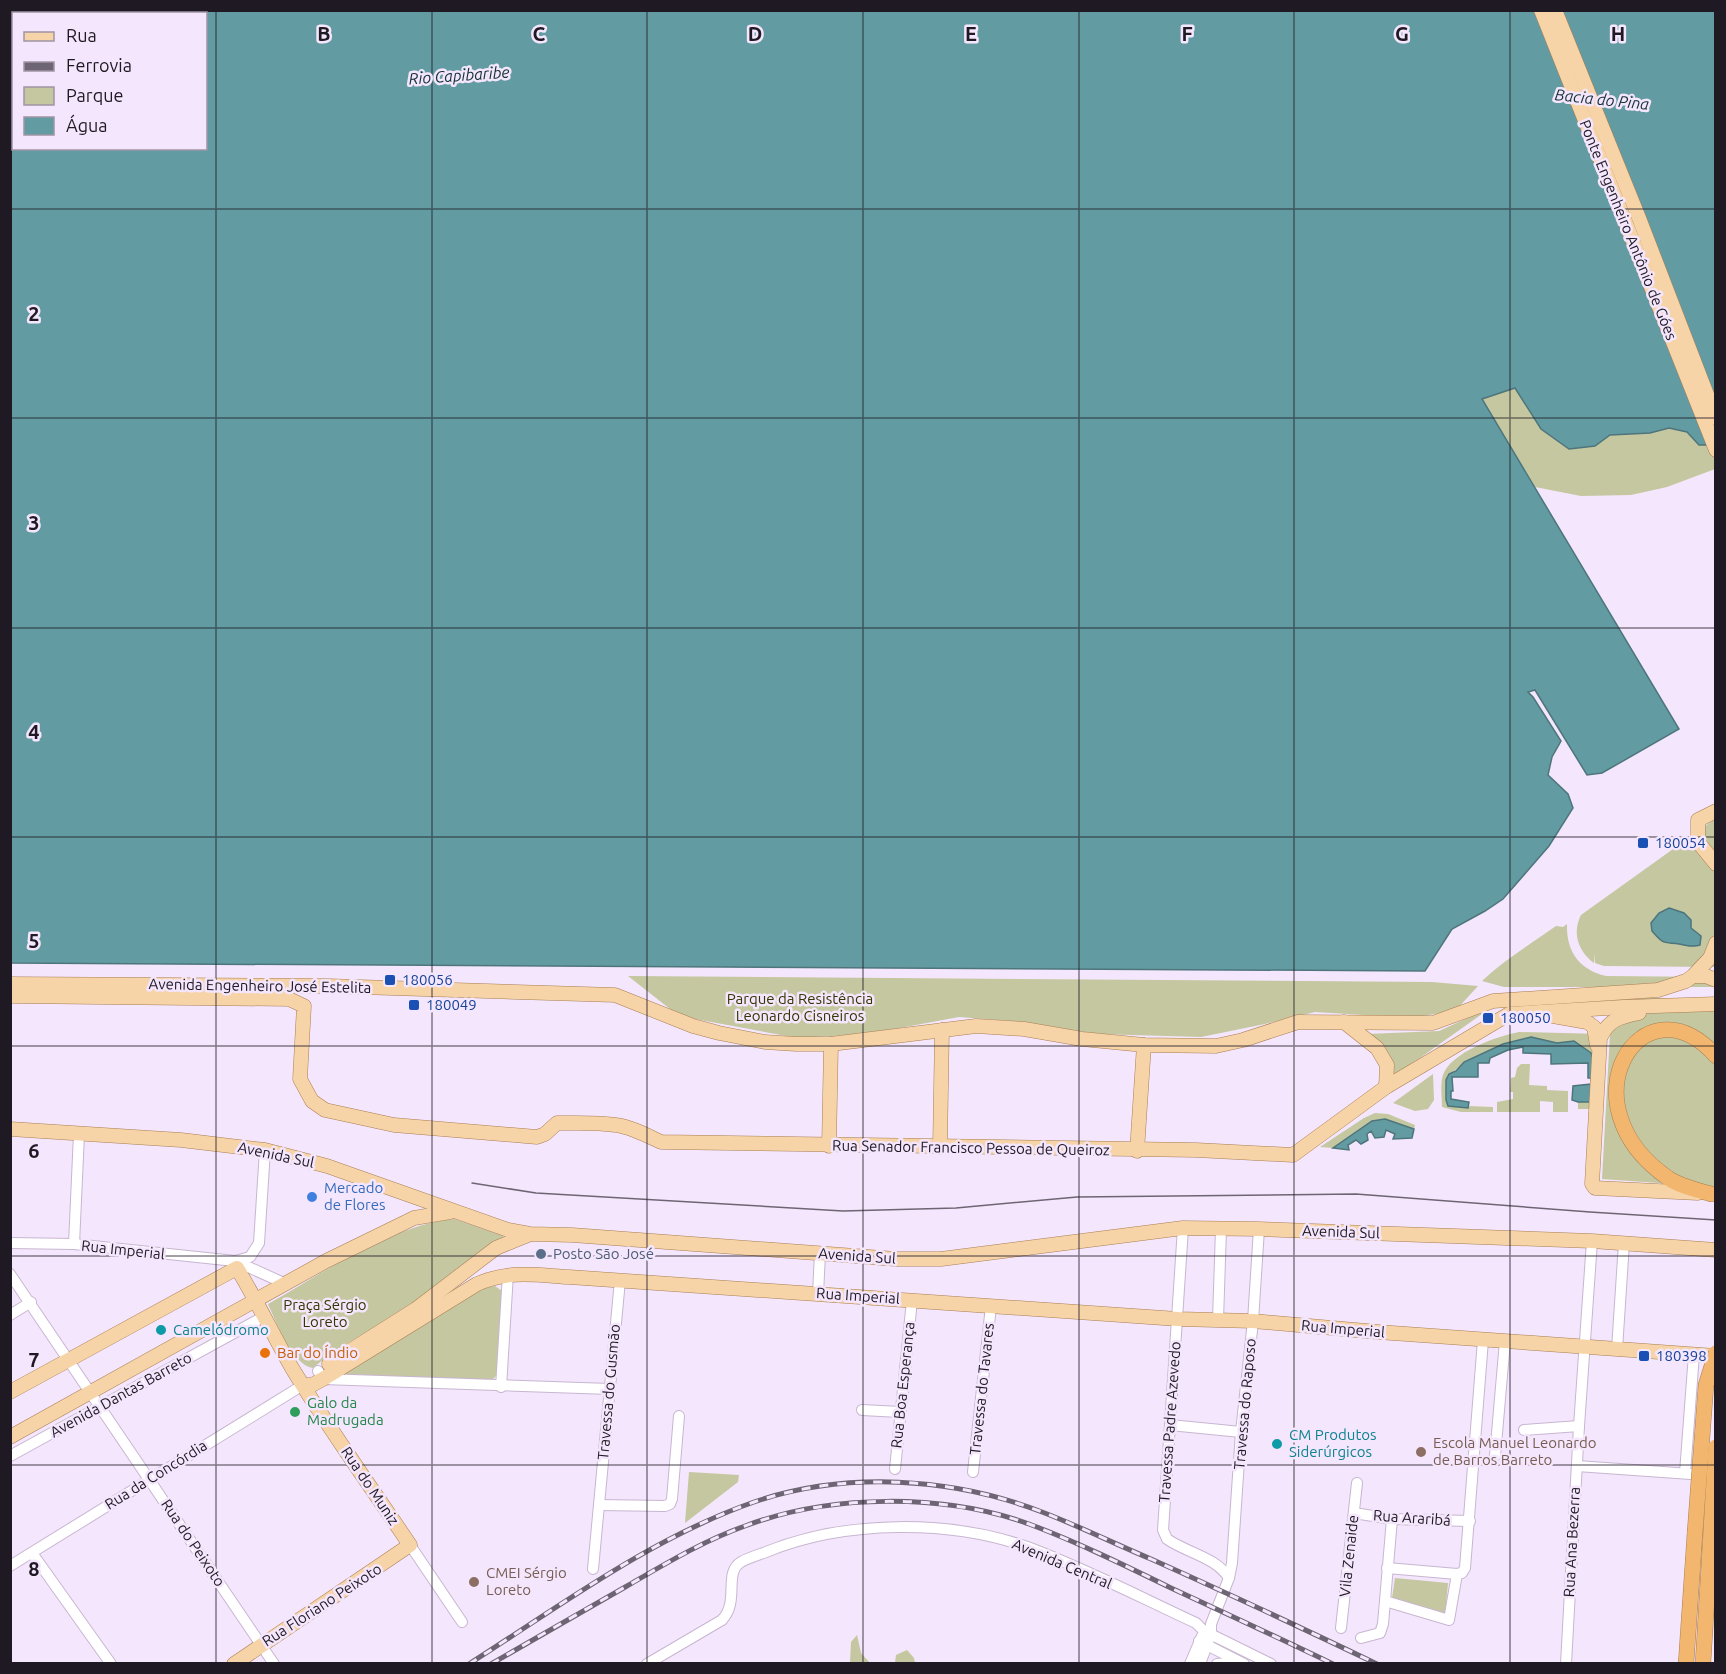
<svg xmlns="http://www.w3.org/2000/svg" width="1726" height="1674" viewBox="0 0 1726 1674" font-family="Ubuntu,sans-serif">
<rect width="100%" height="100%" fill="#f4e6fc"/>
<g fill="#c4c79f">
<polygon points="1715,360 1715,469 1667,487 1631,495 1581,496 1535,487 1482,399 1515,388"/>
<path d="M1715,819v148l-111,-1 -9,-3 -1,-10v10c-16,-12 -22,-30 -13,-48z"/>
<path d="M1567,924c-1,27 12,46 39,52l109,1 1,10h-212l-22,-6c22,-21 49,-37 74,-55l7,1z"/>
<polygon points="628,976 1432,982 1478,986 1456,1010 1413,1018 1315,1012 1260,1025 1201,1037 1097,1034 1012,1021 959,1017 867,1034 797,1038 679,1016"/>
<polygon points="1612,997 1715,999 1715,1187 1602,1179"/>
<polygon points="1481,1012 1482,1014 1393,1077 1367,1034 1439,1031"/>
<path d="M1519,1032l82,2 -4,75h-19v-7h17l-4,-49 -14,-10h-20l-21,-5h-12l-63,27 -14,12 -1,23 22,8v-2l25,1v5h-32l-19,-5c0,-10 -2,-23 1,-32 8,-23 55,-39 76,-43z"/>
<polygon points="1521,1064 1530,1064 1529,1085 1547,1086 1547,1090 1568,1091 1568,1112 1553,1112 1553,1102 1540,1101 1540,1112 1497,1112 1497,1102 1513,1099 1513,1092 1510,1092 1511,1078 1515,1077 1517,1068"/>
<polygon points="1433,1074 1434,1100 1428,1109 1415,1111 1393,1103"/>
<polygon points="1375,1113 1388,1114 1415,1125 1414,1129 1385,1119 1375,1120 1333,1148 1320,1147 1364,1118"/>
<path d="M454,1219l49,17v2l-79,60 -93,55 -18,15c-21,-3 -37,-46 -45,-64 57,-32 120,-78 186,-85z"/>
<polygon points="495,1286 502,1291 497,1375 492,1380 342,1375 342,1371 479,1289"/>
<polygon points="689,1472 739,1475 738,1482 685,1523"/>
<polygon points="1395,1578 1448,1583 1445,1616 1392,1598"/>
<polygon points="857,1635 861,1653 870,1663 850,1663 851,1642"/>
<polygon points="907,1650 914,1658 915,1663 895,1663 896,1655"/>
</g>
<g fill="#629ca2" stroke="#4e757c" stroke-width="1.5" fill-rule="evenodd">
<path d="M11,11h1704v434h-16l-12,-13 -18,-4 -19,5 -40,2 -15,11 -26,3 -28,-20 -26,-41 -33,11 197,330 -77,44 -15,2 -52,-85 -7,2 5,5 28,44 -9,16 -4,18 20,19 5,14 -24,38 -46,53 -18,12 -33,18 -27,42 -1414,-8zM14,14h192v134h-192z"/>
<path d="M1669,908l15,5 7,7v8l10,8 -1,9c-8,3 -13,0 -21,-1 -16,-2 -15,1 -27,-13l-1,-8 8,-10z"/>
<polygon points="1531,1037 1557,1043 1574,1041 1591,1053 1593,1058 1595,1102 1578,1102 1572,1100 1573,1086 1591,1084 1591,1078 1588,1078 1588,1063 1551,1064 1551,1054 1523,1053 1523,1047 1508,1050 1490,1058 1489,1063 1478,1063 1478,1077 1452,1077 1453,1091 1451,1091 1451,1099 1469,1102 1468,1108 1448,1106 1446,1100 1446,1080 1449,1074 1456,1071 1464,1062 1503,1044"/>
<polygon points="1385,1119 1414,1129 1412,1138 1393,1139 1395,1134 1386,1130 1384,1137 1375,1138 1371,1131 1367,1134 1368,1140 1361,1144 1356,1140 1348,1145 1349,1150 1333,1148 1372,1121"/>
</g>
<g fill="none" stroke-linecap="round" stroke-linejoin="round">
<defs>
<g id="minor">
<path d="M1183,1228l-20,302 4,9c20,14 49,18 62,39"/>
<polyline points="10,1243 74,1244 235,1261 286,1284"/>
<polyline points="74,1244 79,1134"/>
<polyline points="235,1261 250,1257 259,1243 265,1150"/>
<polyline points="10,1274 274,1664"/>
<polyline points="818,1294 820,1253"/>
<polyline points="10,1315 31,1302"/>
<polyline points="1218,1320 1221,1229"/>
<polyline points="1617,1349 1624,1243"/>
<polyline points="318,1371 323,1379 610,1389"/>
<polyline points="501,1387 508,1274"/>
<polyline points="862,1410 900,1412"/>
<polyline points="1170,1425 1241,1432"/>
<polyline points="1524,1430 1579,1426"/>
<polyline points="10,1456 263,1317"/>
<polyline points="1495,1456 1505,1341"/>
<polyline points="1577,1466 1705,1475"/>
<polyline points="895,1469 912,1300"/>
<polyline points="973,1472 991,1306"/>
<polyline points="1685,1473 1694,1354"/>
<polyline points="599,1505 665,1506 670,1504 672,1499 679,1416"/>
<polyline points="1354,1513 1392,1519 1470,1521"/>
<polyline points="410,1545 462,1622"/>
<polyline points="32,1553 111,1664"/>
<polyline points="10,1566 303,1385"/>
<polyline points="1387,1568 1457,1574"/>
<polyline points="593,1569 620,1280"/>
<polyline points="1457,1574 1462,1573 1465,1568 1483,1340"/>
<polyline points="1385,1601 1449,1620 1457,1574"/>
<polyline points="1341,1628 1357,1483"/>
<polyline points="1361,1638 1380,1633 1383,1624 1392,1519"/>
<polyline points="1199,1641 1244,1664"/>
<path d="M647,1664l75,-44c18,-19 1,-47 19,-58 7,-4 17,-7 25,-10 79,-32 184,-33 264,-4 56,21 112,50 166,75l8,8 67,33"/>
<polyline points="1190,1664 1202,1636"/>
<polyline points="1200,1664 1211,1634 1211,1624 1229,1578 1232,1563 1241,1432 1253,1321 1259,1229"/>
<polyline points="1217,1664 1238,1662"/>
<polyline points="1566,1664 1579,1426 1592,1241"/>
</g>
<g id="major">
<polyline points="1541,10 1716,450"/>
<polyline points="1555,10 1639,218 1716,418"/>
<polyline points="1716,811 1698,820 1698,842 1716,864"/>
<polyline points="1693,976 1706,976 1716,980"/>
<polyline points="10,984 328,986 615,995 693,1026 719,1033 765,1042 796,1044 831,1044 976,1026 1024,1029 1082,1039 1144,1045 1216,1046 1243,1040 1298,1022 1433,1023 1493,1001 1658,990 1686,981 1693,976 1710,958 1716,943"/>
<path d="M10,996l279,3 15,7 -4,73 12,22 13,9 69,15 143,12 8,-3 12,-11c19,0 40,-1 59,2 15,2 30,10 45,17l535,8 97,5 93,-68 123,-73 115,-7 92,-3"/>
<path d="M1639,1013c-19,4 -30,6 -39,25l-8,146 3,4 103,5"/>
<polyline points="1553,1016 1587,1022 1594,1027 1597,1045"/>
<polyline points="1344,1022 1377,1048 1387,1065 1386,1087"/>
<polyline points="10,1129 181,1140 265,1150 327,1166 508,1230 530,1234 572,1235 896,1259 941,1259 1183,1228 1259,1229 1592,1241 1716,1250"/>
<polyline points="829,1146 831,1044"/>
<polyline points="940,1147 942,1030"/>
<polyline points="1137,1151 1144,1045"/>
<polyline points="329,1364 416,1309 496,1248 528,1235"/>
<path d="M303,1385h9l11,-6 154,-95c32,-14 58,-9 92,-7l609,42 75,2 125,11 338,24"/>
<path d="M10,1392l227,-124c20,33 36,67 55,100 37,61 79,119 118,177l-176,119"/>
<polyline points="10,1437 326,1261 414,1218 450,1212"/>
</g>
<g id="highway">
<path d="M1711,1194c-14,-4 -32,-8 -43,-16 -107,-74 -26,-204 48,-122"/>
<polyline points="1686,1664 1695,1532"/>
</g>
</defs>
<use href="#minor" stroke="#c8b6d1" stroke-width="12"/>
<use href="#major" stroke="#a87f54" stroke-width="15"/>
<use href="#highway" stroke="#a87f54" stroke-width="16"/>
<use href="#minor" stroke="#fff" stroke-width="10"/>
<use href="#major" stroke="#f7d3a8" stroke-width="14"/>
<use href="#highway" stroke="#f2b66e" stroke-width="15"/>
<polyline stroke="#6e6574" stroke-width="1.5" points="472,1183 536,1193 843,1211 956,1208 1077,1197 1356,1194 1590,1212 1716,1220"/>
<defs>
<g id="rail">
<path d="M469,1664c91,-58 182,-126 285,-162 91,-31 198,-25 288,10 37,14 73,32 109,47 76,34 151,69 226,105"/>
<path d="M491,1664c45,-26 90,-52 136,-78 38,-22 76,-45 118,-60 85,-32 198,-33 284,-2 48,18 95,41 142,64 54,25 108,50 162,76"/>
</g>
</defs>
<use href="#rail" stroke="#6e6574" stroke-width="5"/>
<use href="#rail" stroke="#f4e6fc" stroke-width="3" stroke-dasharray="9" stroke-linecap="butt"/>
<defs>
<g id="highway-bridge">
<polyline points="1695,1532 1706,1385 1716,1353"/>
<polyline points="1703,1664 1716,1447"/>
</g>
</defs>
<use href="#highway-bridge" stroke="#a87f54" stroke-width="16" stroke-linecap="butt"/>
<use href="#highway-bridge" stroke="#f2b66e" stroke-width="15"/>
</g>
<path fill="none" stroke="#1f1923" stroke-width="1.5" stroke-opacity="0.55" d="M216,10v1654M432,10v1654M647,10v1654M863,10v1654M1079,10v1654M1294,10v1654M1510,10v1654M10,209h1706M10,418h1706M10,628h1706M10,837h1706M10,1046h1706M10,1256h1706M10,1465h1706"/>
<g fill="#1a4fb4" stroke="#f4e6fc" stroke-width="2">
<rect x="1637" y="837" width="12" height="12" rx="3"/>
<rect x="384" y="974" width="12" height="12" rx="3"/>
<rect x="408" y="999" width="12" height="12" rx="3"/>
<rect x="1482" y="1012" width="12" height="12" rx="3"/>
<rect x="1638" y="1350" width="12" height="12" rx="3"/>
</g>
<circle fill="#3f7fe0" stroke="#f4e6fc" stroke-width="2" cx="312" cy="1197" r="6"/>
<circle fill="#5c6f8a" stroke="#f4e6fc" stroke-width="2" cx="541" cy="1254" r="6"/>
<g fill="#0f9aa8" stroke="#f4e6fc" stroke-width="2">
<circle cx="161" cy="1330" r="6"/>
<circle cx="1277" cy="1444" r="6"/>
</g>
<circle fill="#e8710a" stroke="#f4e6fc" stroke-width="2" cx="265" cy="1353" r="6"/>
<circle fill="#2e9e5b" stroke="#f4e6fc" stroke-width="2" cx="295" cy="1412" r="6"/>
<g fill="#8d6e63" stroke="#f4e6fc" stroke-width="2">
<circle cx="1421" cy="1452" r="6"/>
<circle cx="474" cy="1582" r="6"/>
</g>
<g text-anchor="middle" stroke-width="5" stroke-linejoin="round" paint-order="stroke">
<g font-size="15" fill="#1f1923" stroke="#f4e6fc">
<text transform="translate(1628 230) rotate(68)" y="5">Ponte Engenheiro Antônio de Góes</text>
<text transform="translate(260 986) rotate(1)" y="5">Avenida Engenheiro José Estelita</text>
<text transform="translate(971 1148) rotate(1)" y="5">Rua Senador Francisco Pessoa de Queiroz</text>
<text transform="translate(276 1155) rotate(12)" y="5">Avenida Sul</text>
<text transform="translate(1341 1232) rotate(2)" y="5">Avenida Sul</text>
<text transform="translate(123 1250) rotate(6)" y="5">Rua Imperial</text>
<text transform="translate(857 1256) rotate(4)" y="5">Avenida Sul</text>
<text transform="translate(858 1296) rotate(4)" y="5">Rua Imperial</text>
<text transform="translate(1343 1329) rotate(5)" y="5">Rua Imperial</text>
<text transform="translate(903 1385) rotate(-84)" y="5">Rua Boa Esperança</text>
<text transform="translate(982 1389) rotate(-84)" y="5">Travessa do Tavares</text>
<text transform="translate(609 1392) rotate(-85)" y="5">Travessa do Gusmão</text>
<text transform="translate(121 1395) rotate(-29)" y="5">Avenida Dantas Barreto</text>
<text transform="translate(1245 1404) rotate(-85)" y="5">Travessa do Raposo</text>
<text transform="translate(1170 1422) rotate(-86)" y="5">Travessa Padre Azevedo</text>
<text transform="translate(156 1475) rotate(-32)" y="5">Rua da Concórdia</text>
<text transform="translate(370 1486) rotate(56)" y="5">Rua do Muniz</text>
<text transform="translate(1412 1518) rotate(4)" y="5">Rua Araribá</text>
<text transform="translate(1572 1542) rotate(-87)" y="5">Rua Ana Bezerra</text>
<text transform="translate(193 1543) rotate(56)" y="5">Rua do Peixoto</text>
<text transform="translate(1349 1556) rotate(-84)" y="5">Vila Zenaide</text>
<text transform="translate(1062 1564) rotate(23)" y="5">Avenida Central</text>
<text transform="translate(322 1605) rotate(-33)" y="5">Rua Floriano Peixoto</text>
</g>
<g font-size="15" fill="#164399" stroke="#f4e6fc" text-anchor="start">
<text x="1655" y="848">180054</text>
<text x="402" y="985">180056</text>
<text x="426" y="1010">180049</text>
<text x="1500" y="1023">180050</text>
<text x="1656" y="1361">180398</text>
</g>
<g font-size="15" fill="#343500" stroke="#f4e6fc">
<text x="800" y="1004">Parque da Resistência<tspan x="800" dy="17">Leonardo Cisneiros</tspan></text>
<text x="325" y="1310">Praça Sérgio<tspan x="325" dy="17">Loreto</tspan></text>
</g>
<g font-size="15" fill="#366cbe" stroke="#f4e6fc" text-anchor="start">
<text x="324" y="1193">Mercado<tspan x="324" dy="17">de Flores</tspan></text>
</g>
<g font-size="15" fill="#4e5e75" stroke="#f4e6fc" text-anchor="start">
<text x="553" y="1259">Posto São José</text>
</g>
<g font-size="15" fill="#0d838f" stroke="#f4e6fc" text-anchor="start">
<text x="173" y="1335">Camelódromo</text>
<text x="1289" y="1440">CM Produtos<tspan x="1289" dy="17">Siderúrgicos</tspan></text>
</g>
<g font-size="15" fill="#c56008" stroke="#f4e6fc" text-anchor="start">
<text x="277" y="1358">Bar do Índio</text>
</g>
<g font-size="15" fill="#27864d" stroke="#f4e6fc" text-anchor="start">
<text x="307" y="1408">Galo da<tspan x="307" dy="17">Madrugada</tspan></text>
</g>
<g font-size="15" fill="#785e54" stroke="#f4e6fc" text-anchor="start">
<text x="1433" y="1448">Escola Manuel Leonardo<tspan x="1433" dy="17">de Barros Barreto</tspan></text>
<text x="486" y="1578">CMEI Sérgio<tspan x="486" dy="17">Loreto</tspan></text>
</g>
<g font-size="16" font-style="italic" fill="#143236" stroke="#f4e6fc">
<text transform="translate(459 75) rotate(-4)" y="6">Rio Capibaribe</text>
<text transform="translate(1602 99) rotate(6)" y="6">Bacia do Pina</text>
</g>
</g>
<g font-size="20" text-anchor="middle" font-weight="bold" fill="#1f1923" stroke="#f4e6fc" stroke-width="5" stroke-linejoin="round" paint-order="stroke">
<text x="324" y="41">B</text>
<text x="539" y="41">C</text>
<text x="755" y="41">D</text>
<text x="971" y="41">E</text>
<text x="1187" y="41">F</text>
<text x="1402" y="41">G</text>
<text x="1618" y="41">H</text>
<text x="34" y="321">2</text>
<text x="34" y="530">3</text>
<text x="34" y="739">4</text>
<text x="34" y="948">5</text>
<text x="34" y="1158">6</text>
<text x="34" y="1367">7</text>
<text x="34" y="1576">8</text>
</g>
<rect width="1726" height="1674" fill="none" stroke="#1f1923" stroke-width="24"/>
<rect x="12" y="12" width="195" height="138" fill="#f4e6fc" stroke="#9f94a5" stroke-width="1.5"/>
<rect x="24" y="32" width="30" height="9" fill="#f7d3a8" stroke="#9f94a5" stroke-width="1.5"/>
<text x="66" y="42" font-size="18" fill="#1f1923">Rua</text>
<rect x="24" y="62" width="30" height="9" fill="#6e6574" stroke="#9f94a5" stroke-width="1.5"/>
<text x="66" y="72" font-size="18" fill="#1f1923">Ferrovia</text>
<rect x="24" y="87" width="30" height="18" fill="#c4c79f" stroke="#9f94a5" stroke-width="1.5"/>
<text x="66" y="102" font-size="18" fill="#1f1923">Parque</text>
<rect x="24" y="117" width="30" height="18" fill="#629ca2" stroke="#9f94a5" stroke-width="1.5"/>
<text x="66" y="132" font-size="18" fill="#1f1923">Água</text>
</svg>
